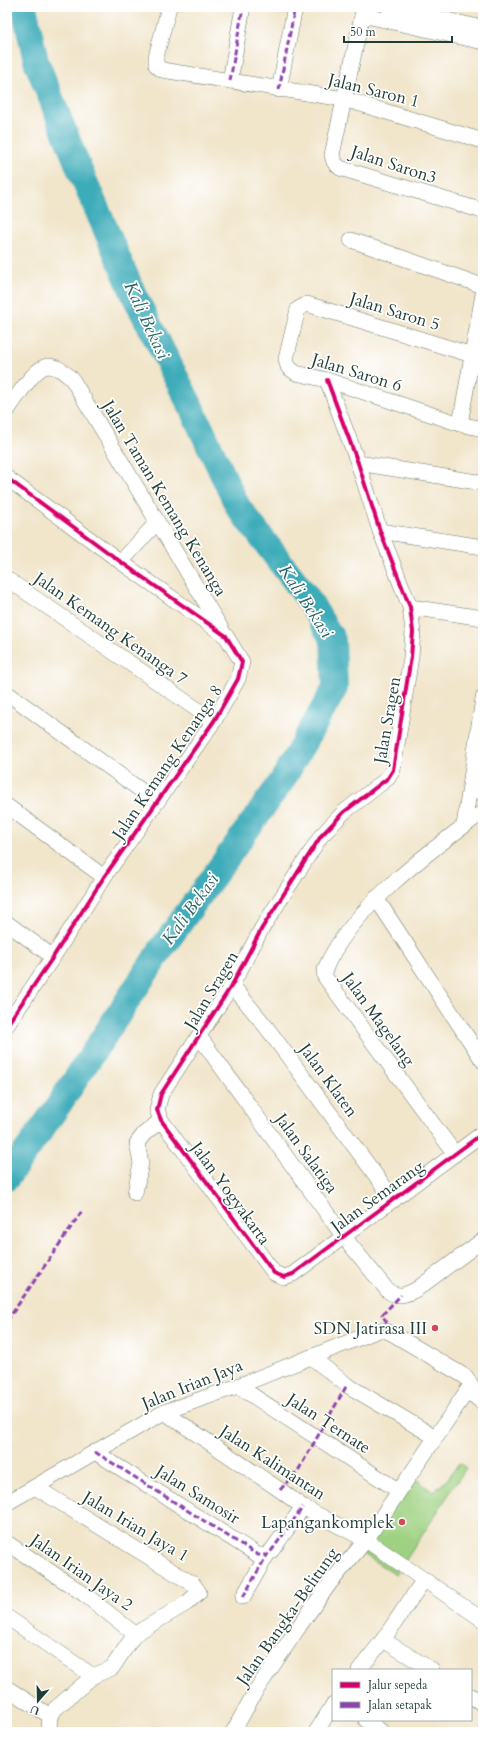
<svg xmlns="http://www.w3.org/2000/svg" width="490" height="1739" viewBox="0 0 490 1739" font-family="Cardo,serif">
<rect width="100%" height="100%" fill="#fff"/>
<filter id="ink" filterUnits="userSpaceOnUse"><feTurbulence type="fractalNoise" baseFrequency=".025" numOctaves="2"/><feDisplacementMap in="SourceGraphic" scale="8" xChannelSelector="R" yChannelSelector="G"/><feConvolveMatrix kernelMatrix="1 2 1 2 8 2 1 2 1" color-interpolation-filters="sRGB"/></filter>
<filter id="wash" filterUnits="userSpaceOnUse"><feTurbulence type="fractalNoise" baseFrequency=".012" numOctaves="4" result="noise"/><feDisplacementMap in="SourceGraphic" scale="16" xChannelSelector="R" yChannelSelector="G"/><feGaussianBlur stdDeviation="0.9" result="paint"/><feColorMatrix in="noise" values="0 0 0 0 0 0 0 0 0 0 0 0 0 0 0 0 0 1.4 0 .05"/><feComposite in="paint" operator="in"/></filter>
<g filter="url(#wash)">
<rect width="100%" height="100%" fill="#f1e5ca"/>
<polygon fill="#9ed181" stroke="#5e875a" points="459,1463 466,1468 396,1575 356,1549 408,1473 433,1492 447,1480"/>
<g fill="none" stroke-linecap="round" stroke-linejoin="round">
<polyline stroke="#3cacb9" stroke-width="26" points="7,1178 58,1106 162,948 282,781 335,688 333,640 307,597 238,507 189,403 135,297 79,168 36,61 24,7"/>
</g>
</g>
<g filter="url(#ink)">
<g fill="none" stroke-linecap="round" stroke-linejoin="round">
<defs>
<g id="minor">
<polyline points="169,7 156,57 156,65 162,70 344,99 483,141"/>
<polyline points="364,7 332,155 334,162 340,168 483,211"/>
<polyline points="388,7 483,28"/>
<polyline points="362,15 483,42"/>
<polyline points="230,81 243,7"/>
<polyline points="279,90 295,7"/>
<polyline points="351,240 483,286"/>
<polyline points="472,355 307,304 298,309 286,359 288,367 296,373 327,380 460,424 483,429"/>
<polyline points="327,380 358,463 380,531 410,607 413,632 411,657 393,770 388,778 344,812 321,836 262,928 232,985 161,1094 157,1110 161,1120 274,1273 284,1277 293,1274 483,1133"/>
<path d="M7,411c8,-11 27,-44 41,-45 10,0 17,7 24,13l150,251"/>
<polyline points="460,424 483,294"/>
<polyline points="358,463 483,483"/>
<polyline points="7,478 121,562 226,636 242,662 238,679 214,721 104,877 53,957 7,1025"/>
<polyline points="380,531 483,547"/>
<polyline points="121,562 157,522"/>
<polyline points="7,579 214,721"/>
<polyline points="410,607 483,618"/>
<polyline points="7,693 157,802"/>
<polyline points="472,779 483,794"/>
<polyline points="7,806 104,877"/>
<polyline points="464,826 483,698"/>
<polyline points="376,898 483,1061"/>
<polyline points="7,923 53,957"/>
<polyline points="232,985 267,1028 394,1200"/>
<path d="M199,1036l145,201 44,54c10,7 18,4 29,-2l66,-49"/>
<path d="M455,1154l-130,-177 -1,-5c22,-60 108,-123 159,-160"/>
<polyline points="135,1193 141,1163 137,1143 144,1134 161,1120"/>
<polyline points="311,1357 347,1385 435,1437"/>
<polyline points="238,1386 399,1491"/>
<polyline points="164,1412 280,1490 303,1507 366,1540 483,1620"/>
<polyline points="95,1452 258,1555 267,1555 272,1550 303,1507"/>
<polyline points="35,1487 193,1584 199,1592 187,1603 135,1634 112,1668 93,1676 55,1709 50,1716"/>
<polyline points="7,1503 164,1412 238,1386 379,1330 384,1330 393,1334 466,1377 471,1385 473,1395 483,1403"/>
<polyline points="7,1543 84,1594 135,1634"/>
<polyline points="243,1597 267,1555"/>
<polyline points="7,1617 93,1676"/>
<polyline points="383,1640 432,1670"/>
<polyline points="359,1670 383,1640 423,1581"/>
<polyline points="7,1688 50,1716 49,1729 51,1732"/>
<polyline points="471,1696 483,1704"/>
<polyline points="366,1720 382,1732"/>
<polyline points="233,1732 255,1692 300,1625 330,1583 366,1540 471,1385"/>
<polyline points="316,1732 333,1705"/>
</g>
</defs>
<use href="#minor" stroke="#687868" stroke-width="16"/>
<use href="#minor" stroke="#fff" stroke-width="15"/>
<g stroke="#8e44ad" stroke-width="3" stroke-dasharray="6 3" stroke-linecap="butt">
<polyline points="230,81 243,7"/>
<polyline points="279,90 295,7"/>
<polyline points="7,1321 82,1211"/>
<polyline points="384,1330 388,1324 382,1315 401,1295"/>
<polyline points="95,1452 258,1555 267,1555 272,1550 303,1507"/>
<polyline points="280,1490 299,1469 347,1385"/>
<polyline points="243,1597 267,1555"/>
</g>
<defs>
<g id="cycleway">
<polyline points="327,380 358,463 380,531 410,607 413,632 411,657 393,770 388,778 344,812 321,836 262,928 232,985 161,1094 157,1110 161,1120 274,1273 284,1277 293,1274 483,1133"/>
<polyline points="7,478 121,562 226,636 242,662 238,679 214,721 104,877 53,957 7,1025"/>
</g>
</defs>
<use href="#cycleway" stroke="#fff" stroke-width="6"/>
<use href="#cycleway" stroke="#d6006c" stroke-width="4"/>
</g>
</g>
<g fill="#d1495b" stroke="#fff" stroke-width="1.5">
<circle cx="435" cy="1328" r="4"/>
<circle cx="402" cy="1522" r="4"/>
</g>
<g text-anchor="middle" stroke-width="3.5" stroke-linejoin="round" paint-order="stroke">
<g font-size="17" fill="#1f3d34" stroke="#fff">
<text transform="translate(374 90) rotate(14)" y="6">Jalan Saron 1</text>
<text transform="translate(394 164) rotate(18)" y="6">Jalan Saron3</text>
<text transform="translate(395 311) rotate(17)" y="6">Jalan Saron 5</text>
<text transform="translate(357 372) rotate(17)" y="6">Jalan Saron 6</text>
<text transform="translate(165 498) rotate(59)" y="6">Jalan Taman Kemang Kenanga</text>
<text transform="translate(111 628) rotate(35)" y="6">Jalan Kemang Kenanga 7</text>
<text transform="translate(387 720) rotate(-80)" y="6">Jalan Sragen</text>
<text transform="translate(167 762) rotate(-56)" y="6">Jalan Kemang Kenanga 8</text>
<text transform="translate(211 990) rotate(-59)" y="6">Jalan Sragen</text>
<text transform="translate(379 1019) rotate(54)" y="6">Jalan Magelang</text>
<text transform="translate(329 1080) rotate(54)" y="6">Jalan Klaten</text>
<text transform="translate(307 1153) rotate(54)" y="6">Jalan Salatiga</text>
<text transform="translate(231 1193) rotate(54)" y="6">Jalan Yogyakarta</text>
<text transform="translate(377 1196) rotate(-36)" y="6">Jalan Semarang</text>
<text transform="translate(192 1384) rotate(-22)" y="6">Jalan Irian Jaya</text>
<text transform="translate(329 1423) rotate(33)" y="6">Jalan Ternate</text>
<text transform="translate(273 1462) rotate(33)" y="6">Jalan Kalimantan</text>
<text transform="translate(198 1494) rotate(32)" y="6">Jalan Samosir</text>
<text transform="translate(136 1526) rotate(31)" y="6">Jalan Irian Jaya 1</text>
<text transform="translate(82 1572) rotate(35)" y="6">Jalan Irian Jaya 2</text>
<text transform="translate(287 1616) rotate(-55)" y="6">Jalan Bangka-Belitung</text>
</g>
<g font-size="17" fill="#1f3d34" stroke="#fff" text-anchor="end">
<text x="427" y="1334">SDN Jatirasa III</text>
<text x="394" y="1528">Lapangankomplek</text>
</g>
<g font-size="18" font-style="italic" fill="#296463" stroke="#fff">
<text transform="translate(147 320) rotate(65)" y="6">Kali Bekasi</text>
<text transform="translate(306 601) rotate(57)" y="6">Kali Bekasi</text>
<text transform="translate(190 909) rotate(-54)" y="6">Kali Bekasi</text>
</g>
</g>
<rect width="490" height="1739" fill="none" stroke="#fff" stroke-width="24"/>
<rect x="332" y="1669" width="140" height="52" fill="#ffffff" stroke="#a5b1ae"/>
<rect x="340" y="1682" width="20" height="6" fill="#d6006c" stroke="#a5b1ae"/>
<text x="368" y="1689" font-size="12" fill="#1f3d34">Jalur sepeda</text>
<rect x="340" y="1702" width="20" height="6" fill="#8e44ad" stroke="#a5b1ae"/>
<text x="368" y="1709" font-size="12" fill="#1f3d34">Jalan setapak</text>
<g transform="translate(38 1701) rotate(200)" stroke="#ffffff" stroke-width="3" paint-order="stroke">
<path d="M0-3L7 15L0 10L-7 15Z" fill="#1f3d34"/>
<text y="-6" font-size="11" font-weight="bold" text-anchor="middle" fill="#1f3d34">U</text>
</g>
<path d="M344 36v6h108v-6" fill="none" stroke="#1f3d34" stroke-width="2"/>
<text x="350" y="36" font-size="12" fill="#1f3d34" stroke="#ffffff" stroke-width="3" paint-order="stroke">50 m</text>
</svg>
